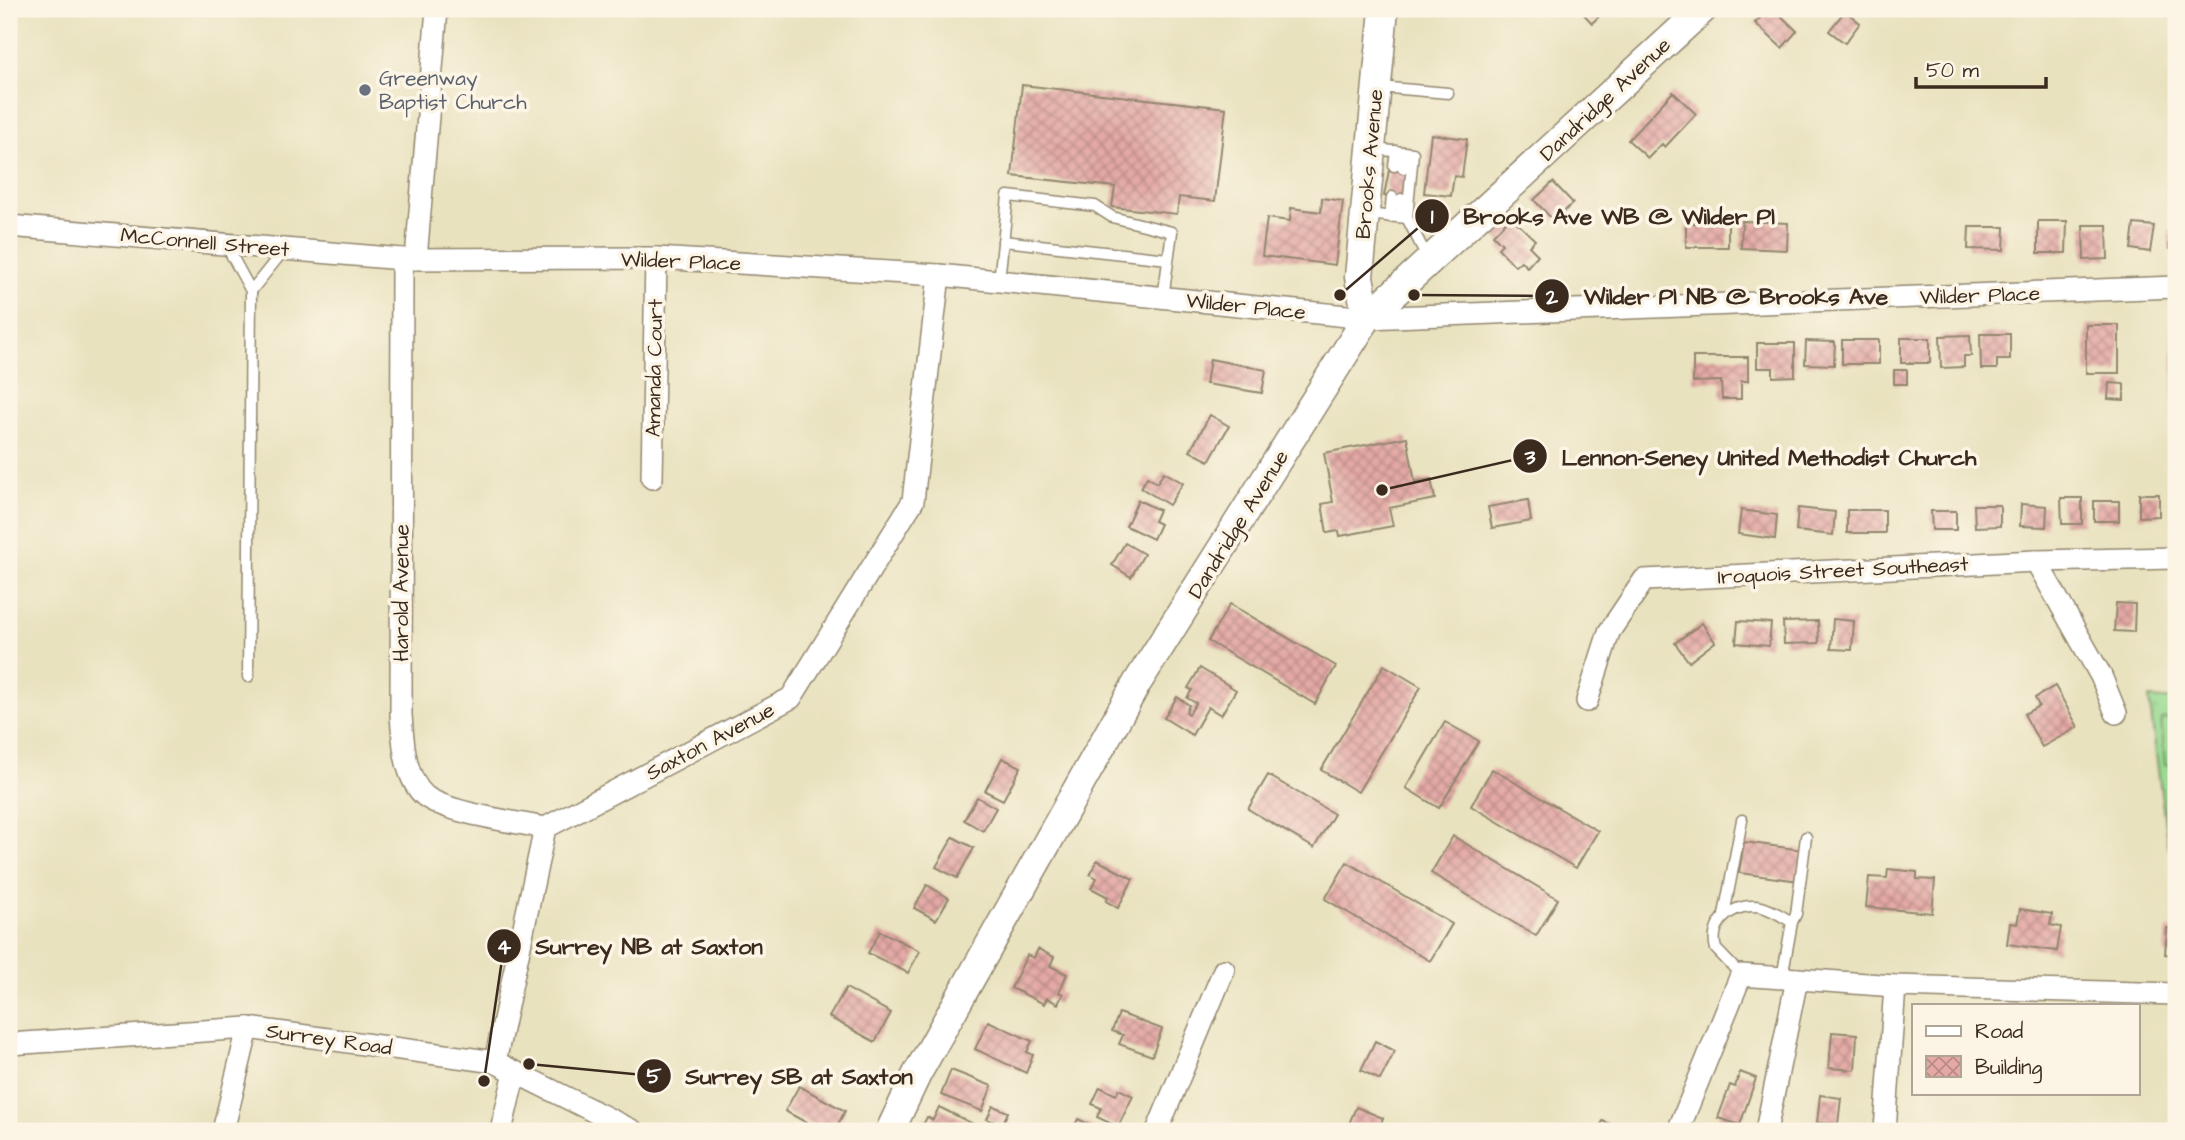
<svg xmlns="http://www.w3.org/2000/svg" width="2185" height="1140" viewBox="0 0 2185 1140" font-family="'Architects Daughter',sans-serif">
<defs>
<pattern id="grass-tufts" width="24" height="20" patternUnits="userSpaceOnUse" patternTransform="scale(1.75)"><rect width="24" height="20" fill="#99da91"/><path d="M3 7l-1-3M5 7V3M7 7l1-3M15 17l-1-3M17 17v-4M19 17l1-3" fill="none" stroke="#85bb7d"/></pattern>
<pattern id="building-cross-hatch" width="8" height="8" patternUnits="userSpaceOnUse" patternTransform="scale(1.75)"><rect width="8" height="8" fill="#e4a9a5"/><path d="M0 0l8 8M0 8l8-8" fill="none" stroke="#ba8a86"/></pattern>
</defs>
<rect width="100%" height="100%" fill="#fcf5e5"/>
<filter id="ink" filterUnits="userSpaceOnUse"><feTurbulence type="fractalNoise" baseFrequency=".0143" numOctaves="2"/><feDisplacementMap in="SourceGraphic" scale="14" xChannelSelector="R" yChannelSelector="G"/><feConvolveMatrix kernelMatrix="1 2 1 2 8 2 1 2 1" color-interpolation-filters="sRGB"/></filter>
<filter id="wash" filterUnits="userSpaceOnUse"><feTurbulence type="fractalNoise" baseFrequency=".00686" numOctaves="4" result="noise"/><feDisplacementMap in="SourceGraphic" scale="28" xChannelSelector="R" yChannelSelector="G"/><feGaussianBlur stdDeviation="1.57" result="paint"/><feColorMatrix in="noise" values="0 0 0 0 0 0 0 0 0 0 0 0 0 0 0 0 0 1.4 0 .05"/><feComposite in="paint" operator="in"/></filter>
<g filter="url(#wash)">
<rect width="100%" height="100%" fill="#e9e2bf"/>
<polygon fill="url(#grass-tufts)" stroke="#6a8258" stroke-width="2" points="2149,698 2176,700 2176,847 2168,848"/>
<polygon fill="#99da91" stroke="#6a8258" stroke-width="2" points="2176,718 2176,764 2165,765 2161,719"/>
<g id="blocks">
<g fill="url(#building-cross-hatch)">
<polygon points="1579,9 1607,9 1592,23"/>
<polygon points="1769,9 1774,9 1797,31 1782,48 1755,23"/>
<polygon points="1845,11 1860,23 1845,43 1829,31"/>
<polygon points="1022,85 1226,108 1215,201 1179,197 1177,214 1112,207 1115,187 1012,176"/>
<polygon points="1673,92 1696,114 1665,147 1662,144 1648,158 1628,140"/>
<polygon points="1431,134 1467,139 1462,177 1454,176 1451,196 1424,193"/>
<polygon points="1390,165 1411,169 1405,200 1384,196"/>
<polygon points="1553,182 1573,203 1554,221 1534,200"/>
<polygon points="1322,198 1343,201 1335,265 1262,256 1267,218 1290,221 1291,208 1321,212"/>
<polygon points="1511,217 1535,240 1529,246 1538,255 1527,267 1521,261 1515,266 1498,248 1502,244 1493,235"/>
<polygon points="1742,221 1788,223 1787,250 1741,248"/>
<polygon points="2038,221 2067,221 2066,253 2038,253"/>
<rect x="1686" y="223" width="42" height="24"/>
<polygon points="2134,224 2154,226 2150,252 2131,249"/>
<polygon points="2083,225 2107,225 2108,259 2084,260"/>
<polygon points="1969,227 2005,227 2004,250 1968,249"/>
<polygon points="2169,230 2176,230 2176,250 2169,249"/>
<rect x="2086" y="325" width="33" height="48"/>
<rect x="2173" y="326" width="3" height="81"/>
<polygon points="1980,334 2010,334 2010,360 1997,360 1997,369 1981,369"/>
<polygon points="1970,335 1971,356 1964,356 1964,367 1941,368 1940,336"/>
<rect x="1901" y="338" width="29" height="25"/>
<rect x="1842" y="340" width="37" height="24"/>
<polygon points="1806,341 1835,342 1834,365 1805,364"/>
<polygon points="1757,343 1795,343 1795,376 1773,377 1773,368 1757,368"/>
<polygon points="1693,357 1748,357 1748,381 1741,381 1741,399 1722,399 1721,381 1693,382"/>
<polygon points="1210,359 1266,370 1262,393 1206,384"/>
<rect x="1894" y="370" width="13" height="14"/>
<polygon points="2109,383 2124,384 2124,400 2108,399"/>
<polygon points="1210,415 1229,426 1209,461 1190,451"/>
<polygon points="1407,437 1415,482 1431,479 1435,499 1389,508 1393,526 1340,536 1339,531 1327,533 1322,504 1333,502 1324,453"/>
<polygon points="1164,472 1183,483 1169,505 1141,488 1147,477 1157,483"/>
<polygon points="2139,494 2159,494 2159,516 2139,517"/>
<polygon points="2061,498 2082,498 2082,524 2062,524"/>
<polygon points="1138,500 1159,510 1154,521 1160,524 1153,539 1126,526"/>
<polygon points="1528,500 1531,521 1492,528 1488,507"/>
<rect x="2094" y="501" width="25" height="20"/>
<polygon points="2021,504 2047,506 2046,527 2020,526"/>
<polygon points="1974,505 2000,505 2000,526 1975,527"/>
<polygon points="1798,508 1835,512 1833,535 1796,531"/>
<polygon points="1741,510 1777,515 1775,539 1738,534"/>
<rect x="1847" y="510" width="38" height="23"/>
<polygon points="1931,511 1956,511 1956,530 1932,530"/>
<polygon points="1125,543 1144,554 1131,577 1112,565"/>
<polygon points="2116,603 2135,604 2134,632 2114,631"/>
<polygon points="1230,604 1336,666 1315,704 1208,641"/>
<polygon points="1833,619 1854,621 1852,650 1831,649"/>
<polygon points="1738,621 1771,623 1769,646 1736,643"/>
<polygon points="1818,621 1819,643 1784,644 1783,622"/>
<polygon points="1702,623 1715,642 1689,662 1675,643"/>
<polygon points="1384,665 1421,687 1358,792 1321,770"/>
<polygon points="1200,668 1236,690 1221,715 1208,707 1192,735 1164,718 1177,697 1189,705 1186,712 1189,714 1196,703 1187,698 1192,690 1188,688"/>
<polygon points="2055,686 2078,727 2042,747 2024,714 2039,706 2035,698"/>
<polygon points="1445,722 1479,741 1439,808 1406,788"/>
<polygon points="1002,758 1021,767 1003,800 985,791"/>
<polygon points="1492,769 1598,831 1576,868 1471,806"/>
<polygon points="1268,775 1334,814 1314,848 1248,809"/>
<polygon points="977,797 996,808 983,831 964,820"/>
<polygon points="1453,836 1558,899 1536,936 1431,873"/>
<polygon points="953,837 974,848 957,878 936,867"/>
<polygon points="1744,842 1803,850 1799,881 1739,873"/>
<polygon points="1097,860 1133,879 1118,908 1106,901 1108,897 1091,888 1097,878 1090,874"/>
<polygon points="1347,862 1452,924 1430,961 1325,899"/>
<polygon points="1888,869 1917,872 1917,879 1935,880 1932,913 1866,907 1869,877 1887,878"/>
<polygon points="927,885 949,898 936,920 914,908"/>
<polygon points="2020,909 2052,914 2050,925 2061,927 2057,951 2007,944 2010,923 2017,924"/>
<polygon points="2167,928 2176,929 2176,955 2165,954"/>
<polygon points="880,931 920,951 908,973 868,953"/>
<polygon points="1038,949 1054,957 1050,966 1067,974 1059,992 1063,994 1058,1004 1047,998 1044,1004 1011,988 1027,955 1034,958"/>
<polygon points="846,988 891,1013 875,1042 829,1017"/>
<polygon points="1119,1013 1162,1029 1152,1056 1119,1044 1123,1035 1112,1031"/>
<polygon points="988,1021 1032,1041 1027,1052 1033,1055 1026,1073 975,1049"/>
<polygon points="1832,1032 1857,1034 1855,1070 1829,1068"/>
<polygon points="1375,1041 1395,1051 1380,1080 1361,1070"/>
<polygon points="951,1070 992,1086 982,1111 941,1095"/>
<polygon points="1740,1072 1756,1078 1740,1125 1718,1118 1730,1085 1735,1087"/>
<polygon points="799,1086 845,1111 835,1130 829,1126 822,1131 785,1111"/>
<polygon points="1100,1087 1116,1095 1119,1089 1133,1096 1118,1127 1097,1117 1101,1108 1092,1104"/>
<polygon points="1820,1095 1841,1098 1838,1124 1817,1123"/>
<polygon points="993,1106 1008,1112 1002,1125 987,1119"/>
<polygon points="939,1107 987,1131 931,1131 922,1127 927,1117 933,1120"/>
<polygon points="1356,1107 1383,1118 1378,1131 1346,1131"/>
<polygon points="1078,1119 1102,1131 1072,1131"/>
<polygon points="1603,1121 1622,1131 1597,1131"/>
</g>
</g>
</g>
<g filter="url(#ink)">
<use href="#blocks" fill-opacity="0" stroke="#92866e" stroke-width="2"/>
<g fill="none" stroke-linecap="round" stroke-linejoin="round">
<defs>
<g id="lane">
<polyline points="1379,87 1448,93"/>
<polyline points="1373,149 1413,153 1407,218"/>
<polyline points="1394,166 1396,151"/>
<polyline points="1403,168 1405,152"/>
<polyline points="1365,214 1407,218 1428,259"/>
<polyline points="1390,217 1392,197"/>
<polyline points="1400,217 1401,199"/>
<polyline points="1003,241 1168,259"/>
<polyline points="226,245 251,291 248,677"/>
<polyline points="999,281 1008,196 1095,206 1112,217 1172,232 1163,298"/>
<polyline points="251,291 284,250"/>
<polyline points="1724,915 1742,820"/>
<polyline points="1792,922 1796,914 1806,837"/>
<path d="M1741,975l-25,-26c-8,-28 20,-48 46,-42 11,3 21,10 30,15l-10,56"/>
</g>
<g id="street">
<polyline points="9,226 402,259 656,258 939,275 1367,318 2176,287"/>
<path d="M402,259l-1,456c2,25 3,63 24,81 22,17 91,26 120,32"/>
<polyline points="416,259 437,9"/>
<polyline points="652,478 656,258"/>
<polyline points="2036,561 2101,676 2116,713"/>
<polyline points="1587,701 1609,632 1644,580 2036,561 2176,558"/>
<polyline points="9,1044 248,1028 495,1062 633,1131"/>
<polyline points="495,1062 545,828 791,698 913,501 939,275"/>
<polyline points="223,1131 248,1028"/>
<polyline points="501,1131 515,1072"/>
<polyline points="1157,1131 1224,970"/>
<polyline points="1678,1131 1741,975 1895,986 2176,994"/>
<polyline points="1766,1131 1797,979"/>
<polyline points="1885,1131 1895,986"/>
</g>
<g id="secondary">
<polyline points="1367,318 1359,277 1384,9"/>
<polyline points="890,1131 917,1074 1137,683 1367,318 1703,9"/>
</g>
</defs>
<use href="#lane" stroke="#92866e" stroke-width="13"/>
<use href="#street" stroke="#92866e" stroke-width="24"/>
<use href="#secondary" stroke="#92866e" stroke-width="31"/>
<use href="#lane" stroke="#fff" stroke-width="10"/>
<use href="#street" stroke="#fff" stroke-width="21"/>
<use href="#secondary" stroke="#fff" stroke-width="28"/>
</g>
</g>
<circle fill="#6b7280" stroke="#fcf5e5" stroke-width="2.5" cx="365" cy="90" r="7"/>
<g text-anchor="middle" stroke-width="7" stroke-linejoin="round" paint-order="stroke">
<g font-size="21" fill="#5b616d" stroke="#fcf5e5" text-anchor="start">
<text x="379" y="85">Greenway<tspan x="379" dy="24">Baptist Church</tspan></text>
</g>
<g font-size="21" fill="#3b2a1e" stroke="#fcf5e5">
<text transform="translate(1605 99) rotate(-43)" y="7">Dandridge Avenue</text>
<text transform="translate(1369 164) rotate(-85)" y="7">Brooks Avenue</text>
<text transform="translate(205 242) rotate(5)" y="7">McConnell Street</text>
<text transform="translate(681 261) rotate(2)" y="7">Wilder Place</text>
<text transform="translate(1980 295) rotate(-2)" y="7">Wilder Place</text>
<text transform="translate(1246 306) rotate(6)" y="7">Wilder Place</text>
<text transform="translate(654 368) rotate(-89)" y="7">Amanda Court</text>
<text transform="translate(1238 524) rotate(-58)" y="7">Dandridge Avenue</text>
<text transform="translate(1843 570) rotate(-3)" y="7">Iroquois Street Southeast</text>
<text transform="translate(401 593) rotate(-90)" y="7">Harold Avenue</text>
<text transform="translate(710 741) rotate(-28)" y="7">Saxton Avenue</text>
<text transform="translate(329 1039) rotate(8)" y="7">Surrey Road</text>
</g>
</g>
<path fill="none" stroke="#3b2a1e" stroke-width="2.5" d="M1340 295L1432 216M1414 295L1552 296M1382 490L1530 456M484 1081L504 946M529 1064L654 1076"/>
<g fill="#3b2a1e" stroke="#fcf5e5" stroke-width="2.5">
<circle cx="1340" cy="295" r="7"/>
<circle cx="1414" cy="295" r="7"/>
<circle cx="1382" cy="490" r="7"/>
<circle cx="484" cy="1081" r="7"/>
<circle cx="529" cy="1064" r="7"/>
<circle cx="1432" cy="216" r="18"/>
<circle cx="1552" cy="296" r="18"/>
<circle cx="1530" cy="456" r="18"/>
<circle cx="504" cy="946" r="18"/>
<circle cx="654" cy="1076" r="18"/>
</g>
<g font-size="21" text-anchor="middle" font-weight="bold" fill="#fff">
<text x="1432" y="223">1</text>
<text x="1552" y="304">2</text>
<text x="1530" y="464">3</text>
<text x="504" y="954">4</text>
<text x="654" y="1083">5</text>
</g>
<g font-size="23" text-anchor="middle" font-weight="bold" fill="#3b2a1e" stroke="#fcf5e5" stroke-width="7" stroke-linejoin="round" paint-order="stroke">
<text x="1619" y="224">Brooks Ave WB @ Wilder Pl</text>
<text x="1736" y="304">Wilder Pl NB @ Brooks Ave</text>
<text x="1769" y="465">Lennon-Seney United Methodist Church</text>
<text x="649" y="954">Surrey NB at Saxton</text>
<text x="799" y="1084">Surrey SB at Saxton</text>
</g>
<rect width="2185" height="1140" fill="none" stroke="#fcf5e5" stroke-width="35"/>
<rect x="1912" y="1004" width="228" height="91" fill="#fcf5e5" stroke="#afa495" stroke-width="2"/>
<rect x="1926" y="1026" width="35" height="10" fill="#ffffff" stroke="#afa495" stroke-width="2"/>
<text x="1975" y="1038" font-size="21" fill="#3b2a1e">Road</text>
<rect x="1926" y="1056" width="35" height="21" fill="url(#building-cross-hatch)" stroke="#afa495" stroke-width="2"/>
<text x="1975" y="1074" font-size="21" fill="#3b2a1e">Building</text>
<path d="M1916 77v10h130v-10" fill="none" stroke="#3b2a1e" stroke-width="3.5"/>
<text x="1926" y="77" font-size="21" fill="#3b2a1e" stroke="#fcf5e5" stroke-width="5" paint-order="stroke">50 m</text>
</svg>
